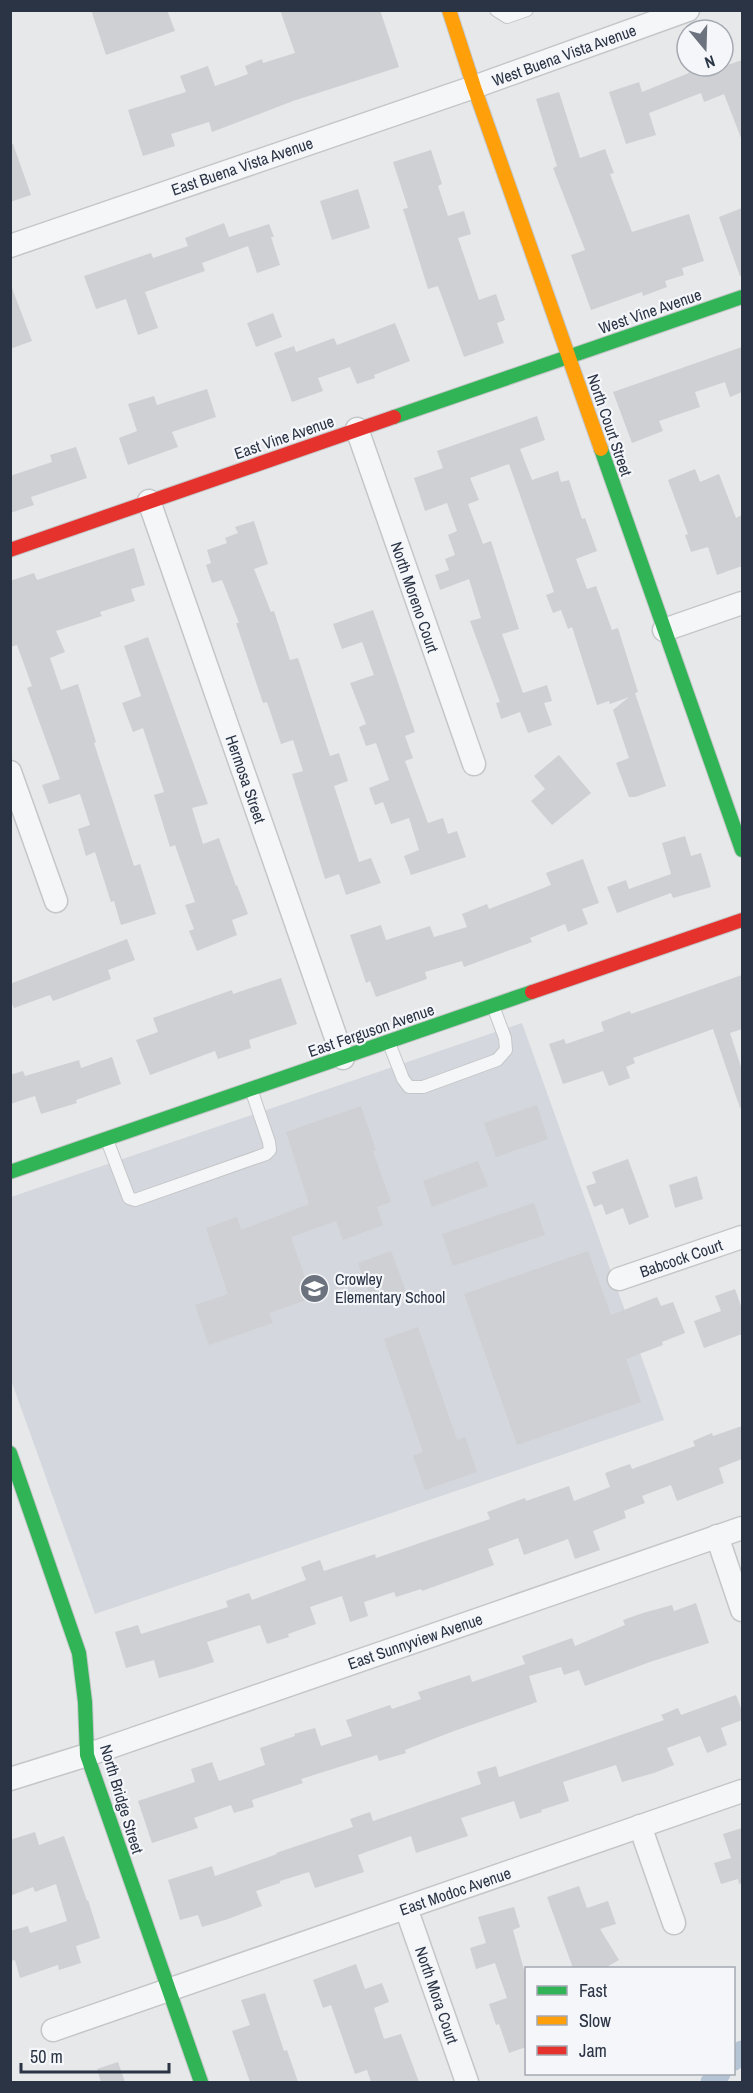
<svg xmlns="http://www.w3.org/2000/svg" width="753" height="2093" viewBox="0 0 753 2093" font-family="'Archivo Narrow',sans-serif">
<rect width="100%" height="100%" fill="#e6e8ea"/>
<polygon fill="#d4d7dd" points="522,1023 664,1420 95,1614 11,1380 11,1197"/>
<g fill="none" stroke-linecap="round" stroke-linejoin="round">
<g stroke="#b4c4d5" stroke-width="21">
<polyline points="734,2060 742,2051"/>
<polyline points="711,2082 720,2074"/>
</g>
</g>
<g fill="#ced0d3">
<polygon points="91,10 167,10 175,31 106,55"/>
<polygon points="280,10 380,10 399,67 293,101 212,132 209,122 171,134 175,146 143,156 128,110 186,92 180,76 208,66 215,86 248,74 245,66 262,59 263,63 295,53"/>
<polygon points="742,60 742,138 741,138 724,94 704,102 701,93 649,113 656,135 626,144 609,92 639,82 642,92 689,73 686,66 725,66"/>
<polygon points="559,92 580,158 605,149 614,173 610,174 632,232 689,214 704,261 682,268 684,275 665,281 667,287 643,296 642,292 591,310 571,255 585,250 553,168 557,166 536,99"/>
<polygon points="13,144 31,195 10,202 10,145"/>
<polygon points="431,150 442,184 438,186 448,216 464,211 471,234 458,238 479,300 496,294 505,320 497,323 504,343 464,357 438,286 428,289 403,209 408,208 393,162"/>
<polygon points="358,189 370,228 332,240 320,201"/>
<polygon points="742,208 742,276 740,276 719,217"/>
<polygon points="224,223 229,237 269,224 274,237 271,237 280,265 257,273 248,246 202,263 205,271 145,292 158,328 138,335 126,299 96,309 84,276 151,253 153,258 188,246 185,238"/>
<polygon points="10,288 12,288 32,341 10,349"/>
<polygon points="273,313 282,337 256,347 247,323"/>
<polygon points="395,323 410,361 374,375 375,378 357,384 350,367 318,378 323,391 292,402 274,353 294,346 296,352 334,338 337,345"/>
<polygon points="742,347 742,392 730,397 725,382 695,392 700,407 659,421 663,431 632,443 613,392"/>
<polygon points="207,389 216,417 172,432 178,447 128,465 119,438 137,431 128,404 154,396 157,405"/>
<polygon points="537,416 545,440 520,449 532,480 558,471 561,482 569,480 582,519 585,518 597,551 576,559 587,589 596,586 612,630 618,628 638,692 635,693 666,786 635,797 629,797 616,763 629,758 613,710 629,697 610,704 609,701 597,705 572,627 568,629 561,610 553,613 546,595 554,592 509,464 470,478 479,500 468,504 483,544 491,541 519,629 502,634 523,693 547,685 552,701 544,703 552,725 528,733 520,712 501,719 496,703 500,702 470,621 481,618 469,579 440,590 435,575 449,570 445,559 455,555 448,535 457,531 447,503 425,511 414,478 443,468 437,451"/>
<polygon points="76,447 87,478 31,497 34,505 10,513 10,476 52,462 50,455"/>
<polygon points="695,469 700,482 719,474 736,518 742,515 742,566 717,575 708,547 691,552 685,535 688,534 668,480"/>
<polygon points="254,521 268,564 254,569 271,612 274,611 290,660 298,658 330,756 339,753 348,781 334,786 359,862 371,858 381,883 346,895 339,874 325,879 292,774 303,771 293,740 281,744 267,702 263,703 236,623 239,623 222,580 212,583 206,565 211,563 207,550 227,543 225,538 238,533 235,527"/>
<polygon points="134,548 145,585 131,589 135,601 100,612 102,616 56,631 65,652 50,658 61,690 78,684 96,742 94,743 134,866 140,864 156,914 121,925 114,901 111,902 95,852 86,856 78,829 90,825 80,794 49,804 42,785 60,779 27,688 32,686 17,645 10,647 10,581 34,573 37,580"/>
<polygon points="373,610 415,732 405,736 413,758 405,761 428,823 443,818 448,834 457,831 466,857 411,875 404,856 419,850 409,818 391,824 383,802 375,805 369,788 389,780 376,743 366,746 359,727 366,724 350,683 374,675 362,642 342,649 333,624"/>
<polygon points="148,637 208,804 192,808 203,844 219,838 236,886 237,885 248,914 232,920 237,935 197,951 189,931 194,929 185,905 195,902 175,845 170,847 154,795 164,792 143,728 133,732 122,703 141,696 124,646"/>
<polygon points="559,755 591,793 552,825 531,801 545,789 534,776"/>
<polygon points="685,836 691,856 701,853 711,887 673,898 671,893 617,913 607,887 626,880 629,889 671,874 662,843"/>
<polygon points="583,859 599,903 582,909 588,924 568,932 565,924 530,938 532,942 464,967 462,961 425,972 427,979 376,997 370,981 366,983 350,935 381,925 386,940 430,926 434,937 467,927 462,914 487,904 489,909 551,885 546,873"/>
<polygon points="127,939 135,960 108,970 111,979 53,1001 50,995 14,1008 10,1000 10,984"/>
<polygon points="742,975 742,1029 730,1033 742,1070 742,1107 740,1108 713,1029 633,1058 635,1063 626,1067 630,1078 609,1086 603,1071 563,1084 549,1044 564,1039 566,1044 604,1031 601,1022 630,1011 631,1014"/>
<polygon points="281,978 297,1024 249,1040 251,1048 218,1059 215,1051 150,1075 136,1040 158,1032 153,1018 232,990 233,994"/>
<polygon points="112,1057 121,1084 76,1100 77,1103 41,1114 35,1096 10,1104 10,1075 23,1071 25,1076 79,1060 81,1068"/>
<polygon points="537,1105 548,1139 496,1157 484,1123"/>
<polygon points="361,1106 376,1150 373,1151 391,1202 377,1207 383,1225 343,1240 336,1221 291,1237 312,1298 269,1313 273,1323 209,1345 195,1305 228,1294 206,1228 237,1217 241,1230 309,1204 286,1132"/>
<polygon points="628,1159 649,1217 629,1225 623,1208 606,1215 602,1204 594,1207 586,1186 596,1183 592,1172"/>
<polygon points="478,1161 488,1186 432,1207 423,1181"/>
<polygon points="697,1176 703,1199 675,1208 669,1185"/>
<polygon points="534,1203 545,1235 453,1266 442,1234"/>
<polygon points="391,1251 407,1294 373,1306 358,1263"/>
<polygon points="588,1251 611,1315 657,1297 661,1306 673,1302 685,1333 662,1342 663,1345 626,1359 641,1402 517,1445 464,1294"/>
<polygon points="735,1289 742,1309 742,1334 704,1348 694,1321 721,1311 715,1296"/>
<polygon points="418,1327 457,1440 465,1437 477,1472 425,1490 413,1456 423,1452 384,1339"/>
<polygon points="742,1426 742,1459 719,1468 724,1483 677,1501 671,1485 642,1496 645,1503 624,1511 626,1518 593,1531 600,1550 575,1559 568,1539 524,1555 518,1538 488,1549 494,1565 422,1591 421,1589 396,1597 394,1592 364,1602 368,1616 350,1622 342,1596 310,1607 316,1624 288,1634 289,1637 267,1644 260,1625 207,1642 214,1662 192,1669 159,1678 154,1660 126,1668 115,1632 138,1625 141,1634 228,1607 226,1601 249,1593 252,1600 306,1580 301,1567 320,1560 324,1571 375,1554 376,1558 490,1519 487,1512 525,1498 526,1501 569,1486 574,1501 610,1487 605,1473 630,1464 632,1469 695,1446 693,1441 712,1433 713,1436"/>
<polygon points="696,1603 709,1643 650,1662 585,1686 579,1670 564,1675 561,1667 529,1676 537,1702 454,1731 405,1750 406,1753 379,1761 377,1755 301,1779 303,1783 252,1800 254,1807 234,1813 231,1805 194,1818 198,1828 152,1843 138,1801 195,1782 191,1769 212,1762 219,1781 265,1765 260,1748 295,1736 294,1734 315,1728 321,1746 352,1736 346,1720 390,1705 392,1709 421,1699 418,1692 470,1675 472,1682 525,1664 522,1656 572,1638 575,1646 625,1625 623,1620 643,1613 672,1605 674,1611"/>
<polygon points="736,1695 742,1711 742,1720 721,1728 727,1745 707,1753 700,1736 667,1748 674,1765 654,1773 622,1782 616,1765 563,1782 569,1801 541,1810 542,1812 520,1819 514,1801 461,1818 468,1836 416,1853 411,1836 358,1855 364,1872 315,1888 309,1872 280,1881 280,1883 256,1891 262,1906 228,1919 202,1927 198,1915 180,1920 168,1880 212,1866 215,1876 277,1854 276,1853 353,1827 350,1819 370,1812 373,1821 481,1784 477,1772 496,1766 499,1777 664,1720 661,1715 678,1708 681,1715"/>
<polygon points="742,1828 742,1883 739,1884 738,1879 721,1884 714,1863 731,1858 723,1834"/>
<polygon points="35,1832 39,1845 64,1836 87,1901 88,1900 100,1938 76,1946 81,1963 59,1970 58,1965 20,1978 15,1960 10,1961 10,1931 28,1926 30,1933 67,1921 56,1884 35,1892 33,1887 10,1896 10,1840"/>
<polygon points="579,1886 587,1908 608,1901 616,1924 600,1929 619,1960 605,1968 573,1968 547,1897"/>
<polygon points="514,1907 520,1927 513,1930 526,1977 526,2047 509,2053 499,2024 496,2025 489,2004 507,1998 495,1963 476,1969 470,1948 486,1943 478,1917"/>
<polygon points="356,1964 365,1989 382,1983 389,2002 374,2008 384,2039 401,2034 419,2082 371,2082 367,2070 355,2074 331,2005 323,2008 313,1980"/>
<polygon points="265,1993 284,2051 287,2050 298,2082 250,2082 232,2031 250,2025 241,2000"/>
<polygon points="118,2062 125,2082 101,2082 97,2069"/>
</g>
<g fill="none" stroke-linecap="round" stroke-linejoin="round">
<defs>
<g id="lane">
<polyline points="496,10 507,17 527,10"/>
<polyline points="389,1043 403,1079 409,1087 423,1087 497,1060 506,1050 505,1038 493,1006"/>
<polyline points="107,1140 129,1198 135,1200 266,1154 270,1150 269,1142 251,1089"/>
</g>
<g id="street">
<polyline points="10,246 474,87 688,10"/>
<polyline points="357,429 474,764"/>
<polyline points="149,501 343,1058"/>
<polyline points="664,630 742,603"/>
<polyline points="10,772 56,901"/>
<polyline points="619,1279 742,1237"/>
<polyline points="717,1536 742,1610"/>
<polyline points="10,1779 87,1755 742,1528"/>
<polyline points="640,1826 674,1923"/>
<polyline points="406,1908 467,2082"/>
<polyline points="53,2030 742,1791"/>
</g>
<g id="fast">
<polyline points="394,417 742,297"/>
<polyline points="601,449 742,850"/>
<polyline points="10,1172 532,992"/>
<polyline points="10,1453 79,1653 85,1702 87,1755 201,2082"/>
</g>
<polyline id="slow" points="449,10 474,87 601,449"/>
<g id="jam">
<polyline points="10,550 394,417"/>
<polyline points="532,992 742,920"/>
</g>
</defs>
<use href="#lane" stroke="#c4c6c8" stroke-width="14"/>
<use href="#street" stroke="#c4c6c8" stroke-width="25"/>
<use href="#fast" stroke="#c4c6c8" stroke-width="16"/>
<use href="#slow" stroke="#c4c6c8" stroke-width="16"/>
<use href="#jam" stroke="#c4c6c8" stroke-width="16"/>
<use href="#lane" stroke="#f5f6f7" stroke-width="12"/>
<use href="#street" stroke="#f5f6f7" stroke-width="22"/>
<use href="#fast" stroke="#30b455" stroke-width="14"/>
<use href="#slow" stroke="#ff9f0a" stroke-width="14"/>
<use href="#jam" stroke="#e5322d" stroke-width="14"/>
</g>
<defs>
<symbol id="school-disc" viewBox="-11 -11 22 22"><circle r="9.5" fill="#6c737f" stroke="#f4f6f9"/><path d="M0-5L7-2L0 1L-7-2ZM-4 1L0 2.5L4 1V4Q0 6-4 4Z" fill="#fff"/></symbol>
</defs>
<g fill-rule="evenodd">
<use href="#school-disc" x="298" y="1272" width="33" height="33"/>
</g>
<g text-anchor="middle" stroke-width="4.5" stroke-linejoin="round" paint-order="stroke">
<g font-size="16" fill="#2b3445" stroke="#f4f6f9">
<text transform="translate(564 55) rotate(-20)" y="6">West Buena Vista Avenue</text>
<text transform="translate(242 166) rotate(-19)" y="6">East Buena Vista Avenue</text>
<text transform="translate(650 311) rotate(-19)" y="6">West Vine Avenue</text>
<text transform="translate(610 425) rotate(71)" y="6">North Court Street</text>
<text transform="translate(284 437) rotate(-19)" y="6">East Vine Avenue</text>
<text transform="translate(415 597) rotate(71)" y="6">North Moreno Court</text>
<text transform="translate(246 779) rotate(71)" y="6">Hermosa Street</text>
<text transform="translate(371 1030) rotate(-19)" y="6">East Ferguson Avenue</text>
<text transform="translate(681 1258) rotate(-19)" y="6">Babcock Court</text>
<text transform="translate(415 1641) rotate(-19)" y="6">East Sunnyview Avenue</text>
<text transform="translate(122 1799) rotate(73)" y="6">North Bridge Street</text>
<text transform="translate(455 1891) rotate(-19)" y="6">East Modoc Avenue</text>
<text transform="translate(437 1995) rotate(71)" y="6">North Mora Court</text>
</g>
<g font-size="16" fill="#2b3445" stroke="#f4f6f9" text-anchor="start">
<text x="335" y="1285">Crowley<tspan x="335" dy="18">Elementary School</tspan></text>
</g>
</g>
<rect width="753" height="2093" fill="none" stroke="#2b3445" stroke-width="24"/>
<rect x="525" y="1967" width="210" height="108" fill="#f4f6f9" stroke="#a4a8b1" stroke-width="1.5"/>
<rect x="537" y="1986" width="30" height="9" fill="#30b455" stroke="#a4a8b1" stroke-width="1.5"/>
<text x="579" y="1997" font-size="18" fill="#2b3445">Fast</text>
<rect x="537" y="2016" width="30" height="9" fill="#ff9f0a" stroke="#a4a8b1" stroke-width="1.5"/>
<text x="579" y="2027" font-size="18" fill="#2b3445">Slow</text>
<rect x="537" y="2046" width="30" height="9" fill="#e5322d" stroke="#a4a8b1" stroke-width="1.5"/>
<text x="579" y="2057" font-size="18" fill="#2b3445">Jam</text>
<g transform="translate(705 48) rotate(161)"><circle r="28" fill="#f4f6f9" stroke="#a4a8b1" stroke-width="1.5"/>
<path d="M0-4.5L10 22L0 15L-10 22Z" fill="#6c737f"/>
<text y="-9" font-size="16" font-weight="bold" text-anchor="middle" fill="#2b3445">N</text>
</g>
<path d="M21 2063v9h148v-9" fill="none" stroke="#2b3445" stroke-width="3"/>
<text x="30" y="2063" font-size="18" fill="#2b3445" stroke="#f4f6f9" stroke-width="4.5" paint-order="stroke">50 m</text>
</svg>
